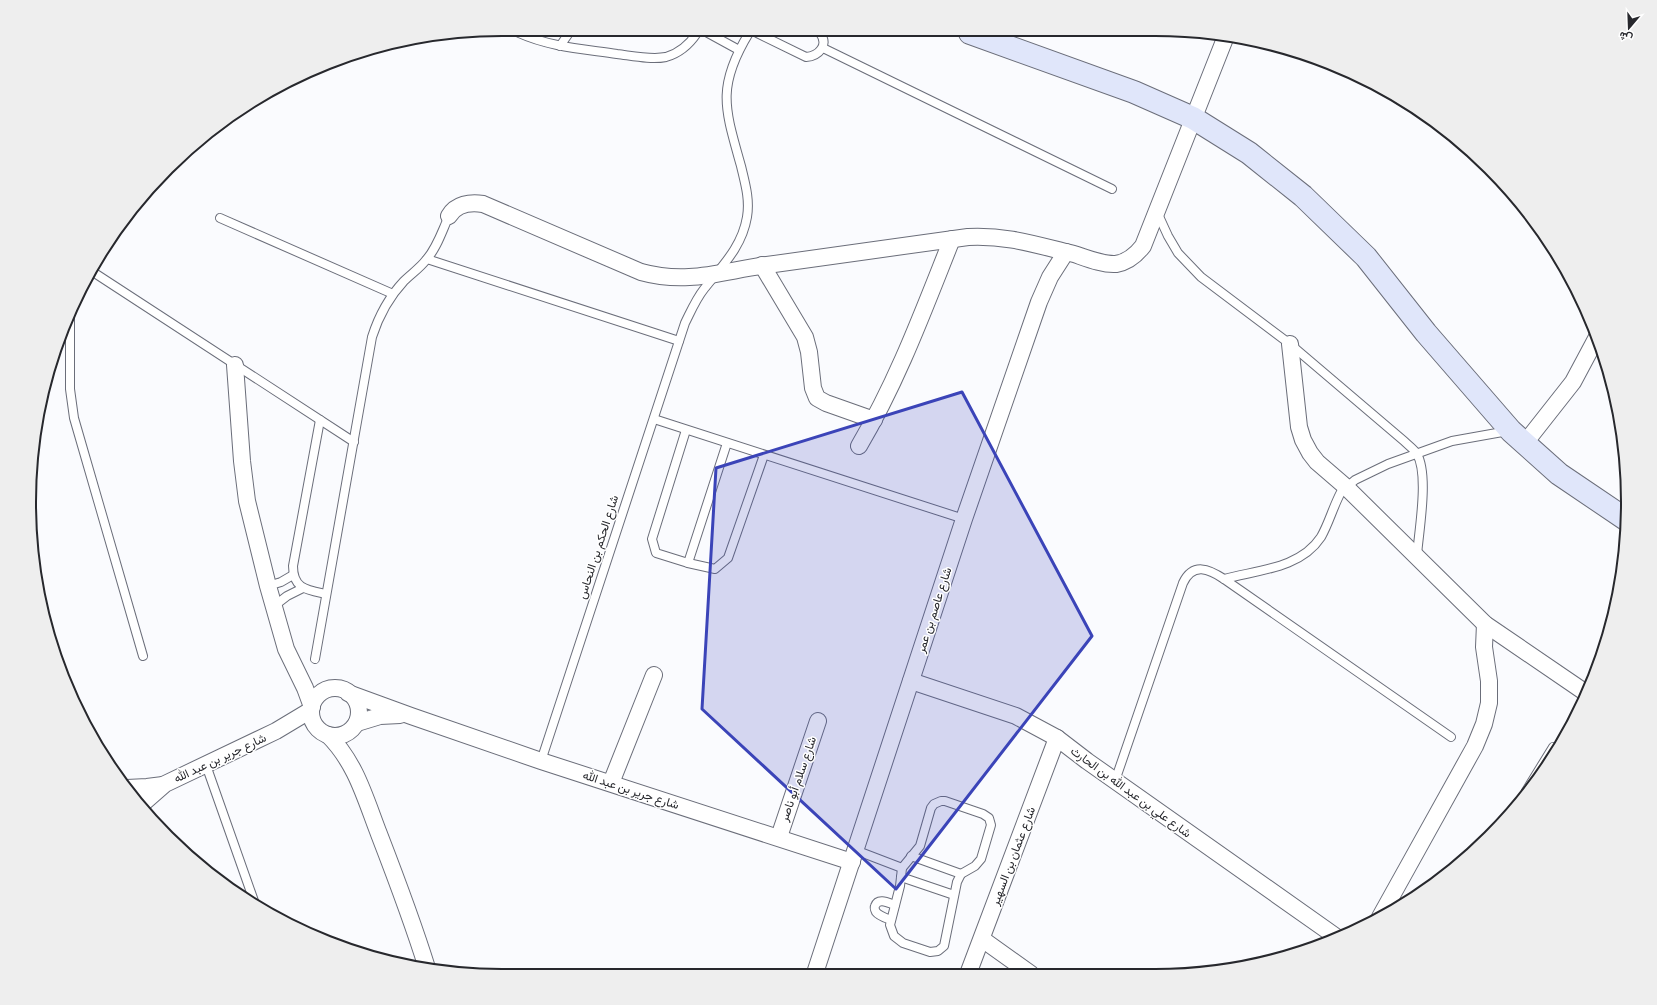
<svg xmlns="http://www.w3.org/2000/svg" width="1657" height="1005" viewBox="0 0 1657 1005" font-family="'Titillium Web',Vazirmatn,sans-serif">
<rect width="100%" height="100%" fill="#fafbfe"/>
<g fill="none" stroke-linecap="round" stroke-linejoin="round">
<defs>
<g id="lane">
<path d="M519,33c31,14 65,16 98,21 16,2 34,6 49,3 14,-4 23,-12 31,-24"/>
<polyline points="708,33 739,50"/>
<path d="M757,33l49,24c13,-1 23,-12 14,-24"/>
<polyline points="560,46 569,33"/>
<polyline points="823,48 1112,189"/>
<path d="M1157,212l11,24 10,17 23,24 89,67 114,97c4,4 10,8 13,13 12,21 2,76 0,101"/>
<polyline points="220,218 393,294"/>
<polyline points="427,259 679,341"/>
<polyline points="93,272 354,442"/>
<polyline points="70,318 70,389 74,418 143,656"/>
<polyline points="654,419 964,519"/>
<path d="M320,420l-27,146c0,23 14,24 33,28"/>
<polyline points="686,430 652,539 656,553 688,563 715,569 728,558 764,455"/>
<polyline points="688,563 727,443"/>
<path d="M1224,579c33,-9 76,-10 97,-42 8,-14 12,-30 20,-45l14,-12 33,-16 64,-23 56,-10"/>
<polyline points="268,586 281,582 293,575"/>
<polyline points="274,606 287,596 303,588"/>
<path d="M315,659l57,-322c7,-22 17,-40 32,-56 7,-7 16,-13 22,-21 11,-12 16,-29 23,-44"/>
<path d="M541,761l144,-438c6,-12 11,-24 19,-34 18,-23 38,-42 43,-72 3,-18 -2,-34 -6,-51 -16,-57 -25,-79 8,-133"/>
<polyline points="206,765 254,901"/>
<path d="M1115,781l68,-198c10,-21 26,-14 41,-4l227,158"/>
<polyline points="1524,798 1526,791 1553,747"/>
<polygon points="941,801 945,801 983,814 989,818 991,825 981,859 975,866 961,874 957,882 944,946 938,951 930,952 903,943 894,936 890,925 900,886 902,868 920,846 931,808 934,804"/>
<polyline points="855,850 902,868"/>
<polyline points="911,856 961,874"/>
<polyline points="901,877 954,895"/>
<path d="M891,920c-5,-2 -12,-4 -15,-8 -1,-2 -2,-4 -1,-6 3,-9 14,-3 20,-1"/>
</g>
<g id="street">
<path d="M449,216c7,-12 21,-14 34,-12l158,68c47,13 81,-1 126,-7 67,-9 134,-19 201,-28 39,-2 68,8 106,17 12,4 29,11 42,10 12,-2 20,-9 27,-18l83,-210"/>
<polyline points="762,265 805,337 809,352 813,388 817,398 826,403 874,420"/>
<polyline points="1290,344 1299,427 1303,440 1310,453 1317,462 1346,487 1485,624 1586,693"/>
<polyline points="235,365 242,461 247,501 268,586 286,649 305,688 312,707"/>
<polyline points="1525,443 1573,382 1597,337"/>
<path d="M859,446c39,-66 65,-137 93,-207"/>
<polyline points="911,681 1016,716 1057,738 1087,761 1335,936"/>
<circle cx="335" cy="712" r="24"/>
<polyline points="348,693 411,716 541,761 852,862"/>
<polyline points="357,723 380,716 400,715"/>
<path d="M328,735c28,28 37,63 51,99 17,44 34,89 48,134"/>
<polyline points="611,783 654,675"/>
<polyline points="127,788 147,787 163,785"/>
<polyline points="141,805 165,784 276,731 311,710"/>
<polyline points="779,837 818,721"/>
<polyline points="1380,917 1475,746 1484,724 1489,703 1489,681 1484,647 1485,624"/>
<polyline points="982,939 1031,974"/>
<polyline points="815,973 964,519 1039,302 1050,277 1066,252"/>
<polyline points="968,974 1057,738"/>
</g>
<polyline id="secondary" points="970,33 1134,92 1193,118 1249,153 1303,196 1366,257 1426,333 1511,431 1559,474 1627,520"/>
</defs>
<use href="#lane" stroke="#6b6e7a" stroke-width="10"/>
<use href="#street" stroke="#6b6e7a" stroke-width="18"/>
<use href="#secondary" stroke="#6b6e7a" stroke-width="24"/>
<use href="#lane" stroke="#fff" stroke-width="8"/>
<use href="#street" stroke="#fff" stroke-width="16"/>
<use href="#secondary" stroke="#e0e6fa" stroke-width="22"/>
</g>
<path fill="#3b44b8" fill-opacity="0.2" stroke="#3b44b8" stroke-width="3" stroke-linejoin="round" d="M962,392l130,244 -196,253 -194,-180 14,-241z"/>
<g text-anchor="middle" stroke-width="3" stroke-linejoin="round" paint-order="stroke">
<g font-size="12" fill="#27282d" stroke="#fff">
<text transform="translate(598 547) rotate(-72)" y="4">شارع الحكم بن النحاس</text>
<text transform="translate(934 610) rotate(-72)" y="4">شارع عاصم بن عمر</text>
<text transform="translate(220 758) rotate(-25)" y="4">شارع جرير بن عبد الله</text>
<text transform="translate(798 779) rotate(-71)" y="4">شارع سلام أبو ناصر</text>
<text transform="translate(631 790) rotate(18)" y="4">شارع جرير بن عبد الله</text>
<text transform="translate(1131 792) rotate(36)" y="4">شارع علي بن عبد الله بن الحارث</text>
<text transform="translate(1013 856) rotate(-69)" y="4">شارع عثمان بن السهير</text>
</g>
</g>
<path d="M0 0H1657V1005H0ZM502 36H1155A466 466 0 0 1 1621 502V503A466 466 0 0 1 1155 969H502A466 466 0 0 1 36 503V502A466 466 0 0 1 502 36Z" fill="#eee" fill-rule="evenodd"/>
<path fill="none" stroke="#27282d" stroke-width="2" d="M502 36H1155A466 466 0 0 1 1621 502V503A466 466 0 0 1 1155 969H502A466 466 0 0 1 36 503V502A466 466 0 0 1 502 36Z"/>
<g transform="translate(1629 28) rotate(199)" stroke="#ffffff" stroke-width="3" paint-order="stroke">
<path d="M0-3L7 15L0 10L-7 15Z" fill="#27282d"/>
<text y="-6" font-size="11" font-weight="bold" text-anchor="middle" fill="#27282d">ش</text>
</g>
</svg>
